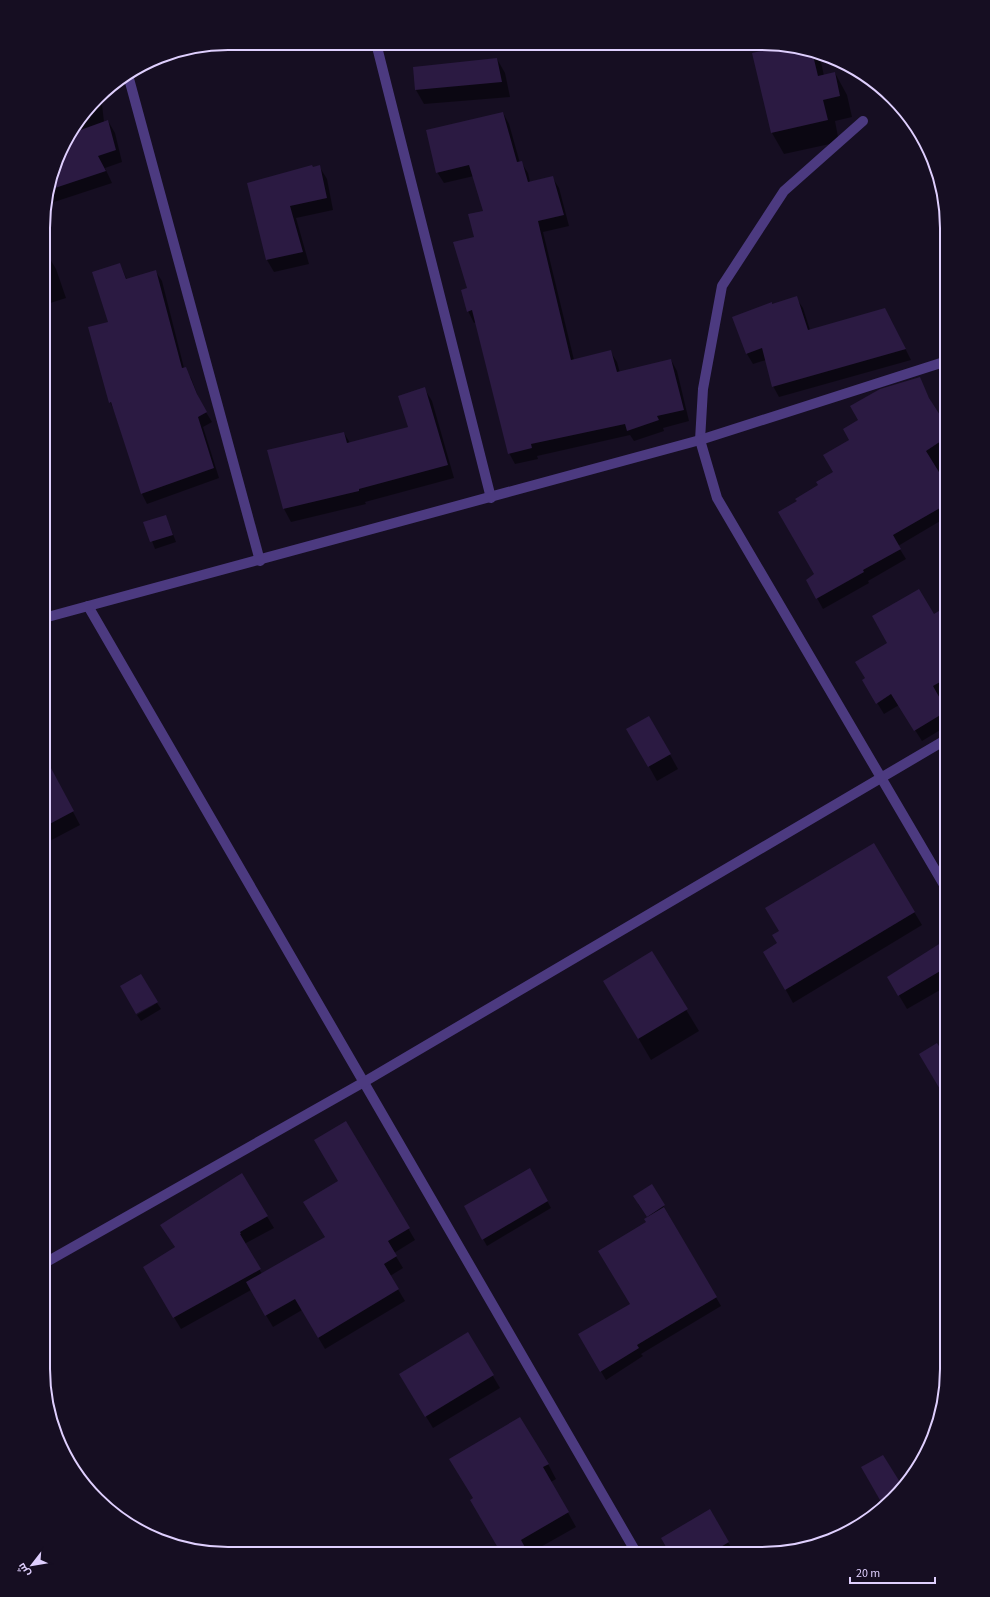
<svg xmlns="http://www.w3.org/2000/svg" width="990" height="1597" viewBox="0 0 990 1597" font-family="'Source Sans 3',Cairo,sans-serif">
<rect width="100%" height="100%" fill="#160e22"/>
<g fill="#0007">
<polygon points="789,45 815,52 821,62 824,76 835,73 847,95 852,117 835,121 839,142 784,154 772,133 754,54"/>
<polygon points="497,59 505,73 510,97 424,104 416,90 414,68"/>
<polygon points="99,98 102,104 104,122 108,121 115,133 122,162 105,168 112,183 45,205 62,146"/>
<polygon points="503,113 509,124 520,163 521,162 528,173 530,182 552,177 559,188 569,226 543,232 574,360 610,351 617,362 620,373 671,360 677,371 689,421 663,428 664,431 634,441 630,435 537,456 538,459 515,464 509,453 476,322 474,323 468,311 468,289 475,238 484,211 474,176 444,183 437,172"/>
<polygon points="319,166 327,179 333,210 296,218 309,264 274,272 267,260 249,184"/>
<polygon points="47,254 56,269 66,298 44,305 44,255"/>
<polygon points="120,264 127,280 156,272 162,281 184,368 191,378 201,404 212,422 203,427 219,478 147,504 142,494 114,410 110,402 110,322"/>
<polygon points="796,298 803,308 810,330 891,320 911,360 779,397 773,386 766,360 753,364 747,354 733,317"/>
<polygon points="919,378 933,406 947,427 947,517 898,546 906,559 868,581 869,583 823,609 807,580 816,575 819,486 834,472 859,420"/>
<polygon points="424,388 432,401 454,478 365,502 366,504 291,522 284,509 268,451 344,433 350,443 409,427"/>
<polygon points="166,516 176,542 155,549 145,523"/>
<polygon points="947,607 947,726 922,741 899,705 884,714 863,680 934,615"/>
<polygon points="649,717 678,769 657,781 628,729"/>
<polygon points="44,757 80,825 44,844"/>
<polygon points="874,845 922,925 793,1003 765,952 778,944 780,931"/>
<polygon points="933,949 947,973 947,986 907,1009 888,977"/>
<polygon points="651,952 699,1031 651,1060 617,1002"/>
<polygon points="157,1003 161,1009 141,1021 137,1015"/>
<polygon points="947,1044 947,1099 939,1049"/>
<polygon points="346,1122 415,1240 394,1253 403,1268 390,1276 405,1301 325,1349 302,1310 273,1327 251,1290 181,1329 144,1267 176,1248 168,1236 242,1175 274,1228 246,1243 246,1246 262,1274 326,1237 339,1181"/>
<polygon points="530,1170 551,1208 487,1246 465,1207"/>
<polygon points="652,1186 721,1306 641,1354 643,1356 606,1380 579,1334 631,1304 648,1218 638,1204"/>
<polygon points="468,1334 500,1388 433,1428 400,1374"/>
<polygon points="548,1464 556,1479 551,1482 576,1527 530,1553 502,1553 471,1500"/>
<polygon points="709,1510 735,1554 671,1554"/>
</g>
<g fill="#2b1a42">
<polygon points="787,45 812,51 818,76 835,72 840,96 823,100 828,120 771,133 752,53"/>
<polygon points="497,58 502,82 415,90 413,67"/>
<polygon points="503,112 517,162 522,161 528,182 553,176 564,215 538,221 571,360 611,350 617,372 671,359 684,410 657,416 659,420 627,431 625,424 531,444 532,448 508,454 472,310 467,312 461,290 467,288 453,242 474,237 468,214 483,211 469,165 436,173 426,130"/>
<polygon points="108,120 116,150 98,156 106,171 49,190 62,146 72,133"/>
<polygon points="312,165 313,167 320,165 327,198 290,206 303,252 266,260 247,183"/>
<polygon points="120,263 126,279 156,270 182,368 186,367 197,394 207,412 198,417 214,468 141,494 111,402 109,403 88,327 108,322 92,272"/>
<polygon points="797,296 808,330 885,308 906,349 772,387 762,348 746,354 732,317 772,302 772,304"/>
<polygon points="920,377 929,398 947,426 947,437 926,451 947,485 947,504 893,535 901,549 863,570 864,572 816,599 806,580 814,574 778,512 797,501 795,499 818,485 816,482 833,472 823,455 849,440 843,429 858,420 850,406 880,389"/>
<polygon points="425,387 448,465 359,489 359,491 283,509 267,450 344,432 347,443 408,427 398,396"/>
<polygon points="166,515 173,535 150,542 143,522"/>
<polygon points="919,589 934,614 947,606 947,678 933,686 947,711 914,731 891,694 876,704 862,680 865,678 855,662 887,643 872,616"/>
<polygon points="649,716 671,754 648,767 626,729"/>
<polygon points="44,755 74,811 44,827"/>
<polygon points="874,843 915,912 785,990 763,952 777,943 772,935 779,931 765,908"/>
<polygon points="947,939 947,967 898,996 887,977"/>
<polygon points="652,951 688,1009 638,1039 603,981"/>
<polygon points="141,974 158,1002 136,1014 120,986"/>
<polygon points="937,1043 947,1059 947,1101 919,1054"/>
<polygon points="346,1121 410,1228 388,1241 397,1256 384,1264 399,1289 318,1338 295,1299 265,1316 246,1282 325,1237 303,1202 338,1181 314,1140"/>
<polygon points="530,1168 548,1201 482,1240 464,1206"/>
<polygon points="242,1173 268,1216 240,1232 241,1234 240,1234 261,1269 173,1318 143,1267 175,1247 160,1225"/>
<polygon points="652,1184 665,1205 647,1217 633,1196"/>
<polygon points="664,1207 717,1297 637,1345 639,1348 600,1372 578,1334 630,1304 598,1251 646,1222 644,1219"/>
<polygon points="468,1332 494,1375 425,1417 399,1374"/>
<polygon points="520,1417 549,1464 543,1467 569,1512 521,1540 528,1553 501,1553 470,1500 473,1498 449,1459"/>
<polygon points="883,1455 903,1487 884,1507 861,1467"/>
<polygon points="710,1509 729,1542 709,1554 670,1554 661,1538"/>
</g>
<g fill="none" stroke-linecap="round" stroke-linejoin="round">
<g stroke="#4c3a80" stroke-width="10">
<polyline points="376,43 491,498"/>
<polyline points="128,75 260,561"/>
<polyline points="863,121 784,191 722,286 703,389 700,440 717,498 947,890"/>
<polyline points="88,606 637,1554"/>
<polyline points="44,618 700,440 947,361"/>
<polyline points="43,1264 364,1082 947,739"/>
</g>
</g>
<path d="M0 0H990V1597H0ZM228 50H762A178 178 0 0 1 940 228V1369A178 178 0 0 1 762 1547H228A178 178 0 0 1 50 1369V228A178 178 0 0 1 228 50Z" fill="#160e22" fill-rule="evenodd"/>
<path fill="none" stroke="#dfcffe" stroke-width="2" d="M228 50H762A178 178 0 0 1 940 228V1369A178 178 0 0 1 762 1547H228A178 178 0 0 1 50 1369V228A178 178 0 0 1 228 50Z"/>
<g transform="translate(32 1565) rotate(239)" stroke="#160e22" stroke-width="3" paint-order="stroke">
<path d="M0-3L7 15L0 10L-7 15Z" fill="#dfcffe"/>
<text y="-6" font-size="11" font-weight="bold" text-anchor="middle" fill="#dfcffe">ش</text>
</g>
<path d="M850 1577v6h85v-6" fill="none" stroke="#dfcffe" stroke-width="2"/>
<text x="856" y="1577" font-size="12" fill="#dfcffe" stroke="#160e22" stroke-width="3" paint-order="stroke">20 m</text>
</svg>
